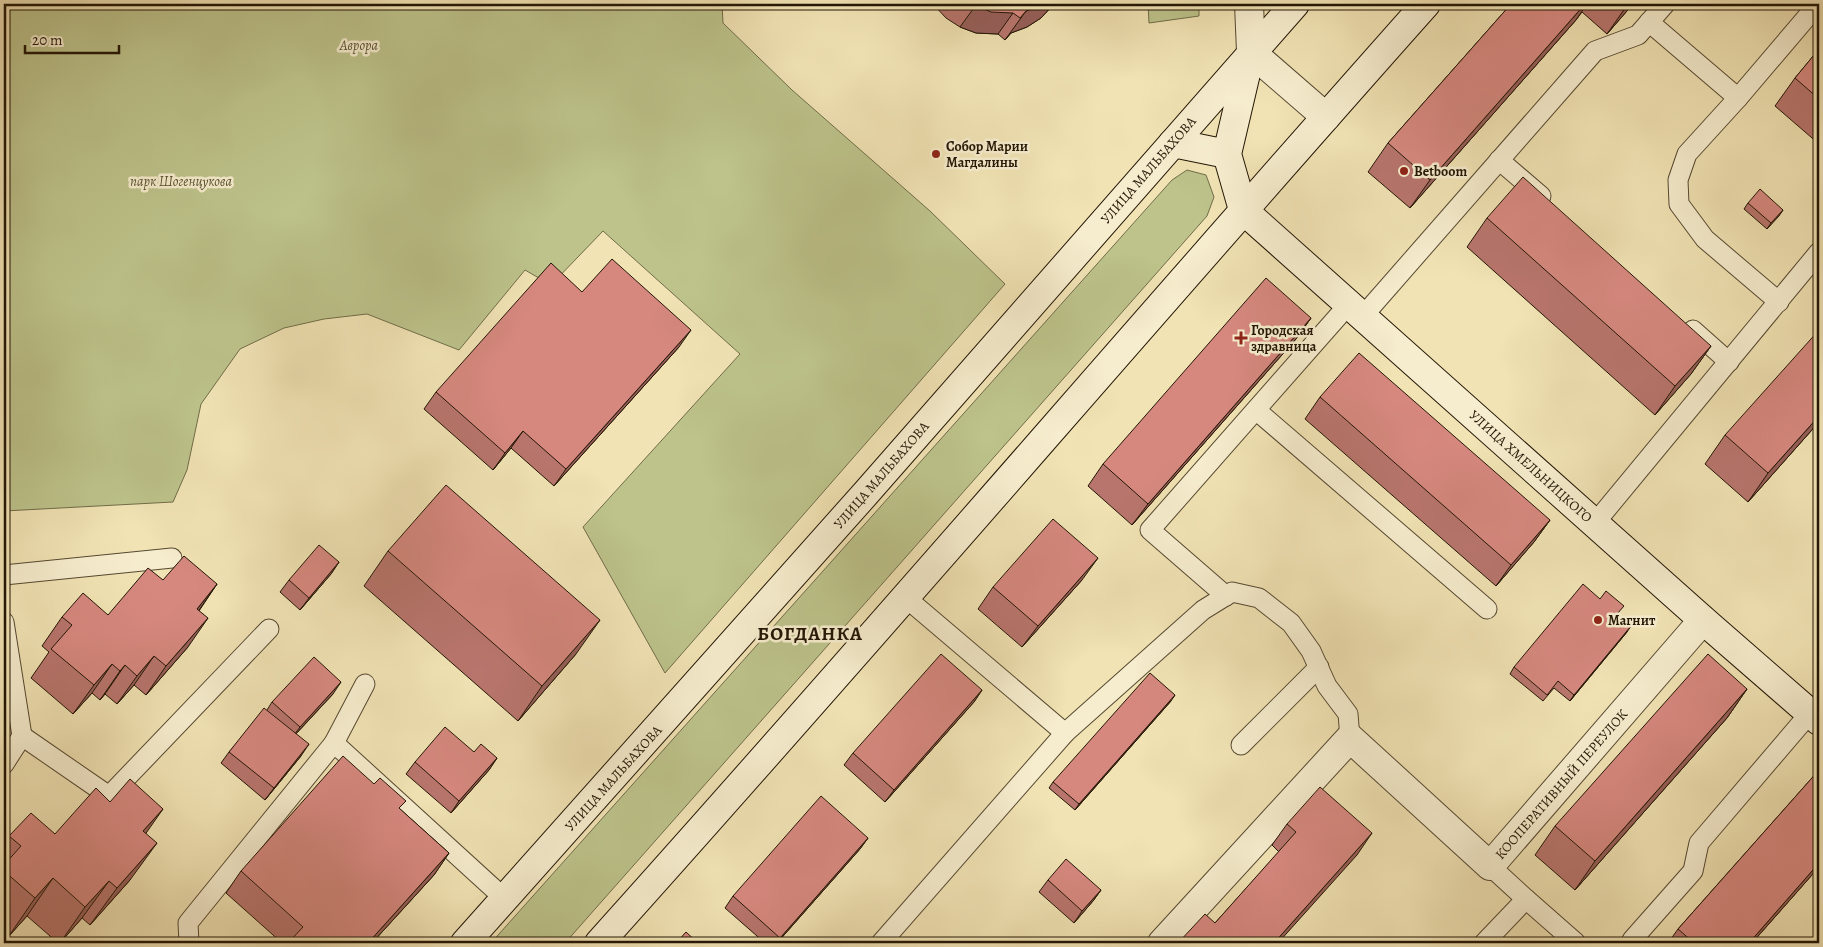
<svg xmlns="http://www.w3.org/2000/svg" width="1823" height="947" viewBox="0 0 1823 947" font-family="Alegreya,serif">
<rect width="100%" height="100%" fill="#f1e3b4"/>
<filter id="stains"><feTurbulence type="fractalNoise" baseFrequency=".004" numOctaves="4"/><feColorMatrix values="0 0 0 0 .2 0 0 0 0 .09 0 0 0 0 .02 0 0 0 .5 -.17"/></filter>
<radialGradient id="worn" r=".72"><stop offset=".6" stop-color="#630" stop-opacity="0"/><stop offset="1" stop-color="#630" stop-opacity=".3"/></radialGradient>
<g fill="#bdc38b" stroke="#706c48">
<polygon points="4,4 722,4 723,23 792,90 930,211 1005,284 665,673 583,527 740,354 603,231 551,285 525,270 459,350 367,314 324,319 284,328 240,349 201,404 187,470 173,502 4,511"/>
<polygon points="1148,4 1199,4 1199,16 1149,23"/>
<polygon points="1187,170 1206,175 1214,197 1207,216 565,943 491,943 1172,180"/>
</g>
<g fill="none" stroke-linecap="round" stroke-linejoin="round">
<defs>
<g id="lane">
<polyline points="1649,22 1738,98 1818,4"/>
<polyline points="1738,98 1687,154 1678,180 1679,204 1705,239 1779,302"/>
<polyline points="1499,160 1541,196"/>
<polyline points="1363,316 1595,51 1638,35 1665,4"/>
<polyline points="1693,330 1729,362"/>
<polyline points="1256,410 1487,609"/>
<polyline points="1595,523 1819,252"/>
<polyline points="4,575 172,558"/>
<polyline points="1226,596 1150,530 1349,304"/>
<polyline points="4,622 22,736 4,764"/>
<polyline points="1065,733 1203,610 1232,592 1259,598 1291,623 1311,651 1327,686 1348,714 1350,738"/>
<polyline points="22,736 109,796 269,629"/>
<polyline points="334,743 365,684"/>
<polyline points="1241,745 1319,667"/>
<polyline points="1526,899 1576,943"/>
<polyline points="1632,940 1693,871 1699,843 1810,713"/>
<polyline points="189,943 188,923 334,743 505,899"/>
<polyline points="881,943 1065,733 905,597"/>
<polyline points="1484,943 1526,899 1490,866"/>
</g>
<g id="street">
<polyline points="1249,4 1251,52 1326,117"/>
<polyline points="1162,943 1350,738 1490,866 1703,620"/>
</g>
<g id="secondary">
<polyline points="1173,143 1227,154"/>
<polyline points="1243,210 1703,620 1819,721"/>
<polyline points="1243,210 1227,154 1250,56"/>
<polyline points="465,943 866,493 1295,4"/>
<path d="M599,943c279,-310 550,-628 827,-939"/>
</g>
</defs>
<use href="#lane" stroke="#564931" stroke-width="21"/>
<use href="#street" stroke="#564931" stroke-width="30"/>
<use href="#secondary" stroke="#231605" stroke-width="30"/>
<use href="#lane" stroke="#f6edce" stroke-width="19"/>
<use href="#street" stroke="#f6edce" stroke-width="28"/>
<use href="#secondary" stroke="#f6edce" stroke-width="28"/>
</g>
<g fill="#b8756d" stroke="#231605">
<polygon points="933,4 1054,4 1041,18 1027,27 1011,33 1005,40 998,34 976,33 960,27 946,18"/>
<polygon points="1511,4 1633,4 1607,34 1582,12 1576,20 1410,208 1368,172 1388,143"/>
<polygon points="1819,49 1819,144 1775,106 1795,78"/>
<polygon points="1748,203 1783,210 1767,229 1744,209"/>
<polygon points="1487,218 1711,346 1691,374 1655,415 1467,247"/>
<polygon points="582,292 679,347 554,486 511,448 493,470 424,409 436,392"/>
<polygon points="1311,318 1296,339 1132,525 1088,486 1103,464"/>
<polygon points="1320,397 1550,520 1534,542 1496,586 1305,419"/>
<polygon points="1819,422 1748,502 1705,464 1725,435"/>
<polygon points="388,551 576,654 518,721 364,586"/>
<polygon points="339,562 331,574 300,610 280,592 289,580"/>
<polygon points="163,580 217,584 199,611 188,647 146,695 134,685 117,704 105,694 100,700 92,693 73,714 31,678 49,652 42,646 62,617 108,615"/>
<polygon points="1082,580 1022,647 978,609 993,587"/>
<polygon points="1618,615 1627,632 1570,701 1554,688 1543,701 1510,674 1514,667"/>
<polygon points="1747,689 1727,718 1575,890 1535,855 1555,826"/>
<polygon points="982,690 974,702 885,802 844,765 853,753"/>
<polygon points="333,694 296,734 301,756 265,800 221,763 229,752 267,710 272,702"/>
<polygon points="1171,701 1075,810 1049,788 1053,782"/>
<polygon points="474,752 497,758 489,770 451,813 406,774 415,762"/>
<polygon points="1819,770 1819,867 1752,943 1668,943 1678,929"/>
<polygon points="400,809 449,853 434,875 372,943 282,943 226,893 241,871"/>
<polygon points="1287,824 1357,855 1215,923 1279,852 1272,845"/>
<polygon points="146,833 130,880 90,925 82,918 60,943 58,943 27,916 9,936 4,931 4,845 9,836 55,834"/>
<polygon points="868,838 860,849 777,943 765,943 725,908 733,896"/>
<polygon points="1048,880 1101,890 1093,901 1074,923 1039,892"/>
</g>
<g fill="#965f59" stroke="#231605">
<polygon points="1044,4 1054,4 1041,18 1027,27 1011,33 1005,40 1026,11"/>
<polygon points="1585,4 1587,4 1576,20 1410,208 1430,180"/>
<polygon points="1628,4 1633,4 1607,34"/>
<polygon points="976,5 1013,13 998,34 976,33 960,27"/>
<polygon points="1783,210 1779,216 1767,229 1771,223"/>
<polygon points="1311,318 1296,339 1132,525 1148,504"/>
<polygon points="691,330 679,347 554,486 566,469"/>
<polygon points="1711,346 1691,374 1655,415 1675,386"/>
<polygon points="1819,416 1819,422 1748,502 1768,473"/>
<polygon points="523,431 511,448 493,470 505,453"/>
<polygon points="1550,520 1534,542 1496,586 1511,565"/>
<polygon points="1098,558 1082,580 1022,647 1038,626"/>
<polygon points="339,562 331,574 300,610 309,598"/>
<polygon points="217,584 197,613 197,609"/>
<polygon points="208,618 188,647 146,695 166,666"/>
<polygon points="600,620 576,654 518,721 542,686"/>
<polygon points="1631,626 1627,632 1570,701 1574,695"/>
<polygon points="154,656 134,685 117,704 137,676"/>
<polygon points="112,664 92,693 73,714 94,685"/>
<polygon points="125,665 105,694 100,700 120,671"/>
<polygon points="341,682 333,694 291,739 300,727"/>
<polygon points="1747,689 1727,718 1575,890 1595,861"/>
<polygon points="982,690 974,702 885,802 894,790"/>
<polygon points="1175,695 1171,701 1075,810 1079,804"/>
<polygon points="309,744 301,756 265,800 274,788"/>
<polygon points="497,758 489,770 451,813 459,801"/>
<polygon points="163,809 137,846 143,831"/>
<polygon points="1372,833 1357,855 1278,943 1274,943"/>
<polygon points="868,838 860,849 777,943 776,943 780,938"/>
<polygon points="157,843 130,880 90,925 117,888"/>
<polygon points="449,853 434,875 372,943 368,943"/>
<polygon points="1819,863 1819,867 1752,943 1749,943"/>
<polygon points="53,878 27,916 9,936 35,898"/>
<polygon points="109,881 82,918 60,943 85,907"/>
<polygon points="1101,890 1093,901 1074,923 1082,911"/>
</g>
<g fill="#d6887f" stroke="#231605">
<polygon points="973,4 1044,4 1026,11 1020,18 1013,13 991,12"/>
<polygon points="1511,4 1585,4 1430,180 1388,143"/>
<polygon points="1819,49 1819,99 1795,78"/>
<polygon points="1523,177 1711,346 1675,386 1487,218"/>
<polygon points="1760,189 1783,210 1771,223 1748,203"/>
<polygon points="612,259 691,330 566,469 523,431 505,453 436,392 551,263 582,292"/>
<polygon points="1266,278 1311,318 1148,504 1103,464"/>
<polygon points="1819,330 1819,416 1768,473 1725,435"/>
<polygon points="1359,353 1550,520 1511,565 1320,397"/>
<polygon points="446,485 600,620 542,686 388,551"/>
<polygon points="1053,519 1098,558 1038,626 993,587"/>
<polygon points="319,545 339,562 309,598 289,580"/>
<polygon points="184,556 217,584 197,609 208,618 166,666 154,656 137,676 125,665 120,671 112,664 94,685 51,649 72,625 62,617 83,593 108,615 148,568 163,580"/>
<polygon points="1583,584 1600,599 1606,591 1624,606 1617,614 1631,626 1574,695 1558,681 1547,695 1514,667"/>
<polygon points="941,654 982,690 894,790 853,753"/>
<polygon points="1708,654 1747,689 1595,861 1555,826"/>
<polygon points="314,657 341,682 300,727 272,702"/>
<polygon points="1150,673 1175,695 1079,804 1053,782"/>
<polygon points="264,708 309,744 274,788 229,752"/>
<polygon points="445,727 474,752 481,744 497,758 459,801 415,762"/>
<polygon points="343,756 374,784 380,778 406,801 399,808 449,853 368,943 288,943 303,927 241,871"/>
<polygon points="1819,770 1819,863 1749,943 1694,943 1678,929"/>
<polygon points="130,779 163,809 143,831 157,843 117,888 109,881 85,907 53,878 35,898 4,871 4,865 21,846 9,836 31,813 55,834 96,788 110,802"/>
<polygon points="1320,787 1372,833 1274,943 1178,943 1205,914 1215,923 1296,832 1287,824"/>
<polygon points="821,796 868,838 780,938 733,896"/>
<polygon points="1066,859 1101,890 1082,911 1048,880"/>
<polygon points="686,932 698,943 676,943"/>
</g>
<g fill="#8f2418" stroke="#f6edce" stroke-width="2">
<circle cx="936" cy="154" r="5"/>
<circle cx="1404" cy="171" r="5"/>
<path d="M1238.5 330.5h5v5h5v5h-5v5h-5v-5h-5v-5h5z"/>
<circle cx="1598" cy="620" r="5"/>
</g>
<g text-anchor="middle" stroke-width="5" stroke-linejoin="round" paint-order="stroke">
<g font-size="14" font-style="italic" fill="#595334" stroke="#f6edce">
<text x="359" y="50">Аврора</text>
<text x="181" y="186">парк Шогенцукова</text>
</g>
<g font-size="14" font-weight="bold" fill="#231605" stroke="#f6edce" text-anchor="start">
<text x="946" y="151">Собор Марии<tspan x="946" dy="16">Магдалины</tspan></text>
<text x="1414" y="176">Betboom</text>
<text x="1251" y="335">Городская<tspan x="1251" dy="16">здравница</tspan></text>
<text x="1608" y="625">Магнит</text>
</g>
<g font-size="14" fill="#231605" stroke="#f6edce">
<text transform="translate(1148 170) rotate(-49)" y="5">УЛИЦА МАЛЬБАХОВА</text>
<text transform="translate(1531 466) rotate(42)" y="5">УЛИЦА ХМЕЛЬНИЦКОГО</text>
<text transform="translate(881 475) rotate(-49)" y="5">УЛИЦА МАЛЬБАХОВА</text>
<text transform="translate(613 778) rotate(-48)" y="5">УЛИЦА МАЛЬБАХОВА</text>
<text transform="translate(1561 784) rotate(-49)" y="5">КООПЕРАТИВНЫЙ ПЕРЕУЛОК</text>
</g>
<g font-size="19" font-weight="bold" letter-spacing="1" fill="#231605" stroke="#f6edce">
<text x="810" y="640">БОГДАНКА</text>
</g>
</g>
<rect width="1823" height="947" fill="none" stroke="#f1e3b4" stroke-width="20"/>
<rect x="5" y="5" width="1813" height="937" fill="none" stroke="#231605" stroke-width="2.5"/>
<rect x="10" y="10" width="1803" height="927" fill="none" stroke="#231605"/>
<path d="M25 45v8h94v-8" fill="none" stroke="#231605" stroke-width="2.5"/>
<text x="32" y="45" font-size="15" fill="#231605" stroke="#f6edce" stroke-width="4" paint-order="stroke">20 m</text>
<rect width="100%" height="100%" filter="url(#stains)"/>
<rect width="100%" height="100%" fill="url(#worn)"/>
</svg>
